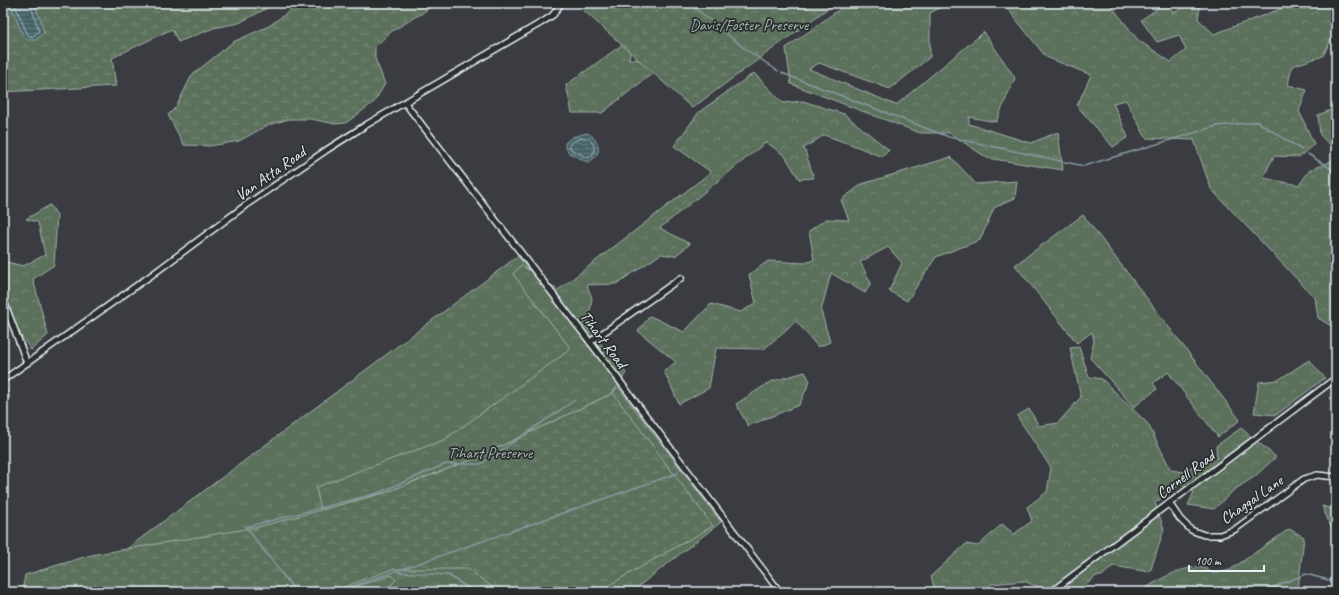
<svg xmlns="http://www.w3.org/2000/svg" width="1339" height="595" viewBox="0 0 1339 595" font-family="Caveat,sans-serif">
<defs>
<pattern id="grass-tufts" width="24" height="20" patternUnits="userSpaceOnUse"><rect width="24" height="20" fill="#5b715c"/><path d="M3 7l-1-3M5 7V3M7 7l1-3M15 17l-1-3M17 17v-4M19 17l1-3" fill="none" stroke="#738674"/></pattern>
<pattern id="forest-crowns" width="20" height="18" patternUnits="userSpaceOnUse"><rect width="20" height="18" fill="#5b715c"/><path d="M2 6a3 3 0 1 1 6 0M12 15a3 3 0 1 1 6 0" fill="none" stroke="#738674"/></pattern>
<pattern id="wetland-marsh" width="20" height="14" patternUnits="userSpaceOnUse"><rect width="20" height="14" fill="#5b715c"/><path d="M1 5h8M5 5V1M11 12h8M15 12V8" fill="none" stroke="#738674"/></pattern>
<pattern id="water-rules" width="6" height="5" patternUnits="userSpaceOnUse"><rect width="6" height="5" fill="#466468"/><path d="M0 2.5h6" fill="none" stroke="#617b7e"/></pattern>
</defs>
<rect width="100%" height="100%" fill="#3a3c42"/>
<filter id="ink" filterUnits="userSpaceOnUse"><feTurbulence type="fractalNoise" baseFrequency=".025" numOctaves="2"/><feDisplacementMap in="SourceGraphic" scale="8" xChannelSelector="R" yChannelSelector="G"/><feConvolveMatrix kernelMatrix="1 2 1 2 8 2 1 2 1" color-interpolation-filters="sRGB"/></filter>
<g filter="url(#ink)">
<g fill="url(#grass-tufts)" stroke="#a2b1aa">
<polygon points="1083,215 1240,420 1218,437 1168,372 1153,383 1157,389 1134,407 1090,358 1094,341 1092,332 1077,343 1015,265"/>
<polygon points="518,256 721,522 631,592 69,592"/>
</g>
<g fill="url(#forest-crowns)" stroke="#a2b1aa">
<polygon points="848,3 949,3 930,13 930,57 890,89 819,63 809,69 896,105 984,32 1015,78 996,122 969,117 969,124 1031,143 1058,132 1063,170 987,158 950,133 920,133 791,84 786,48"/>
<polygon points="1003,3 1109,3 1138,40 1171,62 1186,50 1179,35 1157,42 1141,20 1165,3 1169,3 1173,13 1190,4 1200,7 1198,19 1214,34 1296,3 1336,3 1336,29 1323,56 1292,66 1288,85 1307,90 1299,111 1314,144 1299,157 1274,156 1263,178 1299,185 1310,170 1334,160 1336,154 1336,329 1318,318 1315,298 1211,189 1194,140 1146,138 1126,100 1113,103 1128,137 1113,147 1077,106 1091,75 1046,57"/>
<polygon points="633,37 629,59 667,62 602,113 572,113 566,85"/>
<polygon points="754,73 783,103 803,101 844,114 889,150 882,157 858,147 824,135 804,148 814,178 799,179 785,156 766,142 660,228 690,244 675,256 661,254 616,284 587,285 592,298 587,328 626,373 613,393 476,458 384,493 321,510 316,488 326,483 444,440 571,349 513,274 521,265 558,290 711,172 674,146 699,112"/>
<polygon points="1336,108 1336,151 1320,135 1318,115"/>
<polygon points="951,157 976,184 1017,181 1015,198 994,208 980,240 936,257 907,301 889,291 902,263 888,247 860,262 871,283 865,293 831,273 821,311 830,342 818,347 796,321 764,349 716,348 709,388 679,404 664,371 676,362 638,331 650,316 684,332 711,304 741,312 756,303 749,275 768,261 805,263 814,260 809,231 826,219 849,220 841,200 862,184"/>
<polygon points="50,205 57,215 54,265 33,279 48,335 31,350 3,311 3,261 23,266 45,255 38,222 26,219"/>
<polygon points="1079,347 1089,377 1102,379 1148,424 1171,470 1183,472 1205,458 1217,458 1216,446 1241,428 1276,457 1254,477 1234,490 1214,509 1188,505 1194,492 1181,484 1155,503 1164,529 1150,572 1113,566 1102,576 1096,576 1078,592 1050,592 1024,581 991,584 985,592 935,592 931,576 966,544 978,546 1002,524 1014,534 1032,521 1027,507 1047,492 1051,468 1017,416 1029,409 1039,426 1058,423 1081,397 1070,348"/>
<polygon points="1309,360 1325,378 1276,415 1254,413 1259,382 1278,380"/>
<polygon points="805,372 810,381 799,405 748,426 736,404 770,382"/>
<polygon points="5,386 10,397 3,402 3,387"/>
<polygon points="1322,506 1336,510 1336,539"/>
<path d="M1289,529l15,8 -6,53 -3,2h-155c16,-11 44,-28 64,-24 3,1 7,4 10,6l16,-4z"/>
<polygon points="392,575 396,580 382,592 338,592"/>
</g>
<g fill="url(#wetland-marsh)" stroke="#a2b1aa">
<polygon points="3,3 10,3 22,33 44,33 40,18 33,3 284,3 269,7 239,23 214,28 178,42 172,29 112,58 116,86 3,92"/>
<polygon points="287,3 436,3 421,14 415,17 391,32 375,46 375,58 385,84 374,102 346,123 335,124 311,119 289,119 268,125 239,141 210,146 184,145 168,115 176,107 192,75 233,42 269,26 291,10 292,7"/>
<polygon points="583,3 835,3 692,108 582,9"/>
<polygon points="613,393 713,526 597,592 499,592 468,569 392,569 331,592 22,592 25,575 91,555 258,527 384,493 476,458"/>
</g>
<g fill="url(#water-rules)" stroke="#879ca2">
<polygon points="10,3 33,3 40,18 44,33 35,40 27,40 22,33"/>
<path d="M587,133c14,7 16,23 1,29 -7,-1 -11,-7 -18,-8l-5,-7v-4l7,-6z"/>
</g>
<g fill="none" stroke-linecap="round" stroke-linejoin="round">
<g stroke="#a7b9be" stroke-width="1">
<polyline points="14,3 26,31 29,36 33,36 39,31 30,3"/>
<path d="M583,138h5c5,4 8,10 5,16l-5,4 -16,-8 -3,-4 1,-2 4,-3z"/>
</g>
<g stroke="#879ca2" stroke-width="1.5">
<polyline points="689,3 744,48 778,71"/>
<polyline points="782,73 949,137 1084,166 1217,126 1258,122 1302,150"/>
<polyline points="1308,154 1336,172"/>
<polyline points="398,572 448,575 475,592"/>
<polyline points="296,592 246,527 378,493 446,464 481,464 575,400"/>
<polyline points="336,592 678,473"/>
<polyline points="603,592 606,592"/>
<polyline points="1261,592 1306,574 1336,582"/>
</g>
<defs>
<g id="minor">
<polyline points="405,103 590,342 780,592"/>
<polyline points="3,299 27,363"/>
<polyline points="590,342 681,278"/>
<polyline points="3,380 153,274 246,205 328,149 366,125 544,21 553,15 561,3"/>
<polyline points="1169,503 1180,519 1191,530 1204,535 1220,535 1234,530 1304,479 1317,475 1336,477"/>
<polyline points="1051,592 1336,378"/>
</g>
</defs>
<use href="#minor" stroke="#e8f1f8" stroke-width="8"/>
<use href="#minor" stroke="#2a2d2e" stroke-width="5"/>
</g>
</g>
<g text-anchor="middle" stroke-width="3.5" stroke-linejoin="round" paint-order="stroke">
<g font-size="16" fill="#a9b7b2" stroke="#2a2d2e">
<text x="749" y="30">Davis/Foster Preserve</text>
<text x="490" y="458">Tihart Preserve</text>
</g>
<g font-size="16" fill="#e8f1f8" stroke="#2a2d2e">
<text transform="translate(270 173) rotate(-35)" y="6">Van Atta Road</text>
<text transform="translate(604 339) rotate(53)" y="6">Tihart Road</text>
<text transform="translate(1185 474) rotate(-37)" y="6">Cornell Road</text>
<text transform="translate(1251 499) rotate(-35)" y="6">Chaggal Lane</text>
</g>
</g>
<rect width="1339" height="595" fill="none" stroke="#2a2d2e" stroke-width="16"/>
<rect x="8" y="8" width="1323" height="579" fill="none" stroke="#e8f1f8" stroke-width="1.5" filter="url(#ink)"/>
<path d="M1189 565v6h75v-6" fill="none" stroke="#e8f1f8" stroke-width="2"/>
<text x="1195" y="565" font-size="12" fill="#e8f1f8" stroke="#2a2d2e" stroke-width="3" paint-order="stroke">100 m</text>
</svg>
